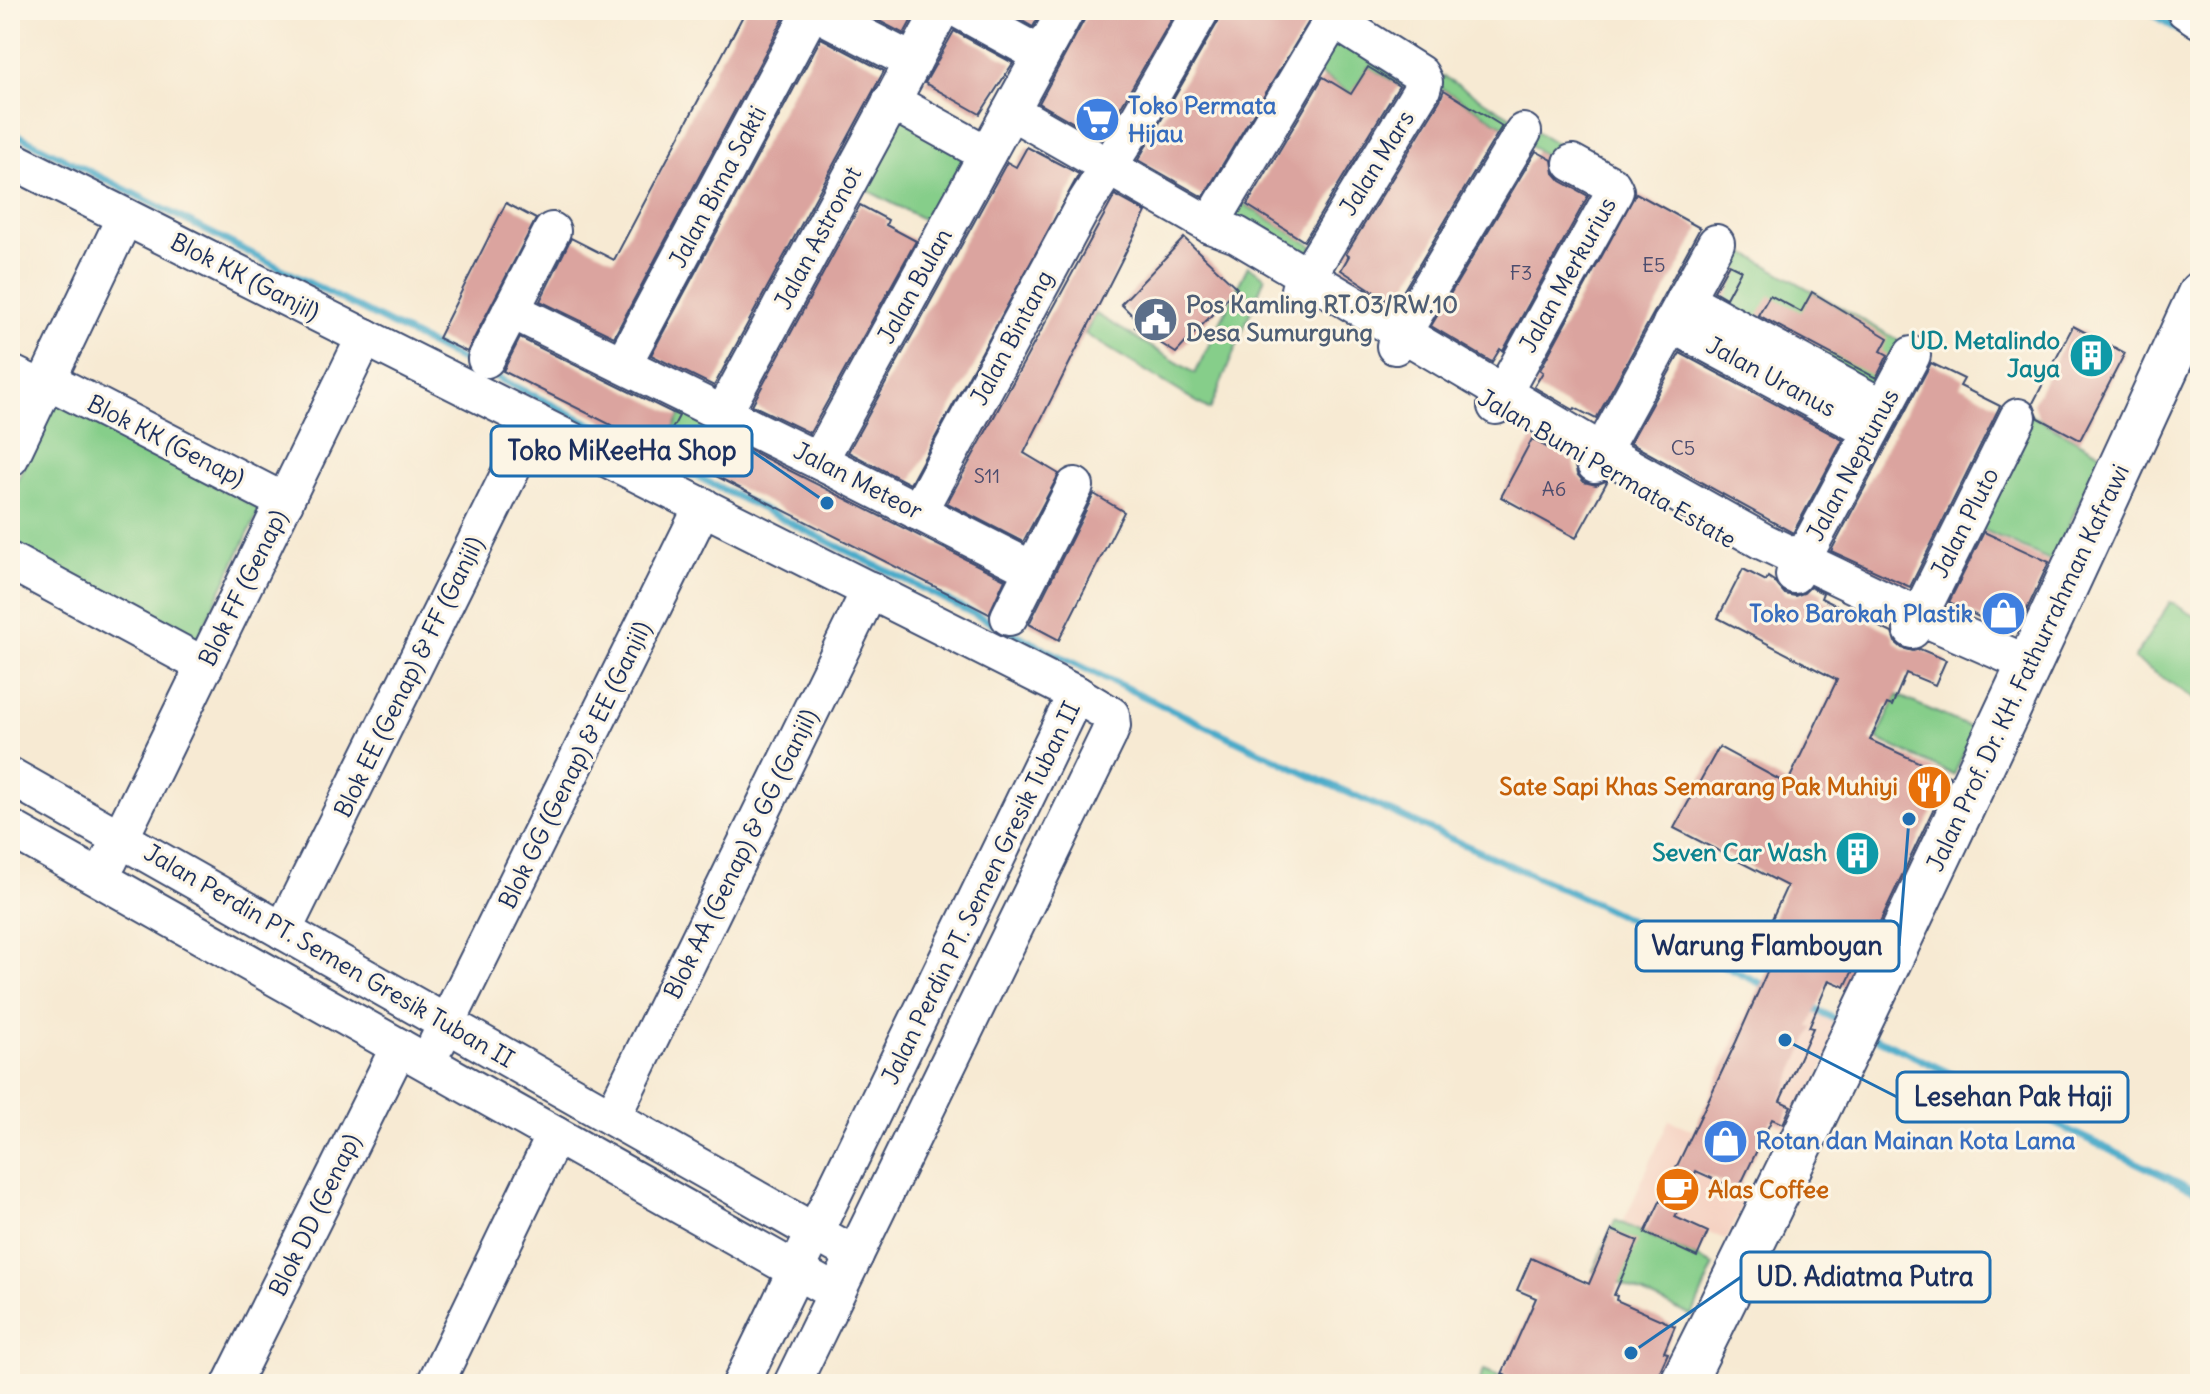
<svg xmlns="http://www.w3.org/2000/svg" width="2210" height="1394" viewBox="0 0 2210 1394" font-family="Delius,sans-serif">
<rect width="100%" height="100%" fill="#fcf5e5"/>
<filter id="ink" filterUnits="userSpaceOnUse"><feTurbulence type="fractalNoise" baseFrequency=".0125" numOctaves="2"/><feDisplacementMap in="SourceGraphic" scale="16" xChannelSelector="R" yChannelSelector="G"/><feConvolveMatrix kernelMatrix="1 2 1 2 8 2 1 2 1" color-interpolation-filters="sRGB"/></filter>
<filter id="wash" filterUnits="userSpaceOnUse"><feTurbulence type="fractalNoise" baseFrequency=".006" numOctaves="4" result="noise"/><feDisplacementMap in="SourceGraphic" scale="32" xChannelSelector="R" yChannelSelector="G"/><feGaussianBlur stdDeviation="1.8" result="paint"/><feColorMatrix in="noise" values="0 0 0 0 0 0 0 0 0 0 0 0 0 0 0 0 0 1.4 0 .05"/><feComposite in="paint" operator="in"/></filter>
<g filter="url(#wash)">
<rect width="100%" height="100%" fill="#f7ead3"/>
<g fill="#f5d2c2" fill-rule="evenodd">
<path d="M1760,983l85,41 -54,107 -81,-38zM1760,987l55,24 -6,13 -35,-15 -19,42 -19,-9zM1777,1012l35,17 -18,39 -36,-16zM1736,1044l25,12 -23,49 -26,-12zM1748,1086l44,21 -8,18 -44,-22z"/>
<polygon points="1669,1120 1693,1130 1677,1164 1747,1196 1726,1240 1657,1207 1644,1233 1623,1223"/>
</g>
<g fill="#86ce8a" stroke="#507e74" stroke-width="2">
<polygon points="1338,32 1417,80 1410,91 1368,67 1352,94 1315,71"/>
<polygon points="1443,76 1518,121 1512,131 1438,86"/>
<polygon points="895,110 978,157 938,227 855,184"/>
<polygon points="1534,130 1613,178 1606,190 1526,144"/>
<polygon points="1237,200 1313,246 1302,265 1226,219"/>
<polygon points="1726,242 1908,346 1881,396 1697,296"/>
<polygon points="1248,266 1265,277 1210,410 1085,334 1096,314 1195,373"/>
<polygon points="54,402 260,509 195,644 10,543 10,496"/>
<polygon points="687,402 725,421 700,470 662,451"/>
<polygon points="2027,413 2102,454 2052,561 1975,526"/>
<polygon points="2170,602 2200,619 2200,702 2134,659"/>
<polygon points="1897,695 1974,729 1954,775 1877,739"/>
<polygon points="1615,1220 1714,1265 1692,1316 1593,1271"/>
<polygon points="1484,1370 1519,1384 1478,1384"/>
</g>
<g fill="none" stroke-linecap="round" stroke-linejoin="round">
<g stroke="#4aaac9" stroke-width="7">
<polyline points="2147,10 2200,44"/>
<polyline points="10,131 475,367"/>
<polyline points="486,372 1057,655 1311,776 1601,906 1770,988"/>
<polyline points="1810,1007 1842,1022"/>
<polyline points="1868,1034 2200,1193"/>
</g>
</g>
<g id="blocks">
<g fill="#dba49f">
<polygon points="746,10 788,10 614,337 540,301 571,238 614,260"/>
<polygon points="858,10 917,10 904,34"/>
<polygon points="1003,10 1042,10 1033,27"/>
<polygon points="1087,10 1177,10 1102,139 1039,103 1084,20"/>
<polygon points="1222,10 1309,10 1314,13 1203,197 1138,160 1219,20"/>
<polygon points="954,31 1013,63 980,114 925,83"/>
<polygon points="821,38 884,71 714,386 651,355"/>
<polygon points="1368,67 1399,86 1304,241 1247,205 1323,77 1351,94"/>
<polygon points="1444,90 1502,126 1395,305 1341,270 1349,256 1346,254 1440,100"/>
<polygon points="1027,147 1079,174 910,484 848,452 1007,162 1016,167"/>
<polygon points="1536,151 1552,160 1554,173 1561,181 1588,196 1503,351 1500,349 1492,362 1431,326"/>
<polygon points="1636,193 1700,228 1596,419 1575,408 1574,410 1534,387 1543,372 1540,370"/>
<polygon points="1115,195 1146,212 1024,453 1059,474 1023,542 947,503"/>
<polygon points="506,203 536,219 467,352 438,338"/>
<polygon points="860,205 888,220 886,225 916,241 810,433 752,405"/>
<polygon points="1184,238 1237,288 1176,353 1135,327 1139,322 1121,304"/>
<polygon points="1729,264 1741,270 1726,298 1714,291"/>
<polygon points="1812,292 1888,338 1881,351 1888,355 1876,378 1758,315 1770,295 1801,312"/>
<polygon points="2073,326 2125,353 2080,440 2039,418 2033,403"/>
<polygon points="520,338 679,416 661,450 503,371"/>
<polygon points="1680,353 1843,440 1793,533 1630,443"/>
<polygon points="1931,363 1964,379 1960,386 2000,406 1910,587 1831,551"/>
<polygon points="719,435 1005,579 989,614 702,469"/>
<polygon points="1532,439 1574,462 1577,474 1584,482 1596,485 1608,480 1576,538 1501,497"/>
<polygon points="1094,494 1124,512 1059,640 1029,624"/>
<polygon points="1984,532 2049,562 2017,631 2008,628 2007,631 1949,602"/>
<polygon points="1743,569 1766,581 1768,577 1774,581 1785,594 1795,596 1804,593 1810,587 1823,593 1821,598 1892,633 1895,642 1902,648 1913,651 1920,649 1946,660 1935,685 1906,673 1892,706 1887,704 1870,740 1949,776 1879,924 1876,922 1845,987 1829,980 1809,1027 1813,1028 1780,1101 1791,1106 1783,1124 1772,1119 1738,1190 1696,1171 1675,1217 1708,1232 1697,1257 1645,1233 1736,1042 1775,954 1759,947 1787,886 1674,828 1719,747 1787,784 1837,680 1718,618"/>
<polygon points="1612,1230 1638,1241 1614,1295 1617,1296 1616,1300 1675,1326 1664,1352 1668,1353 1654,1384 1525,1384 1502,1374 1536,1298 1517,1290 1531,1258 1589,1284"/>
</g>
</g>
</g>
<g filter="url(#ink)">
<use href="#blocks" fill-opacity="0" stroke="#3c4b70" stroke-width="2"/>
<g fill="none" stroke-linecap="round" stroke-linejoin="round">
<defs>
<g id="minor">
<polyline points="812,10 913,62"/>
<polyline points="959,10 1041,55"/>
<polyline points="2185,10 2200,20"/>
<polyline points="891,101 987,154"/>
<polyline points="1011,111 1210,225 1237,235 1601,451 1762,541 1919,616 2031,665"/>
<polyline points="10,159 1076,694 1111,715 1112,726 1108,736 792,1384"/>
<polyline points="1210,225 1329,26 1335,24 1344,26 1420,74 1424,82 1422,89 1299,290"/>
<polyline points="1685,299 1884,408"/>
<polyline points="511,310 819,461 1033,570"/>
<polyline points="1671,324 1871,431"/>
<polyline points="1395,346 1523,132"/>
<polyline points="486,359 552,231"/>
<polyline points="623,364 812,10"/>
<polyline points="10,373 43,389"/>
<polyline points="47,380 285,502"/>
<polyline points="1496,406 1615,191 1612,185 1572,163"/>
<polyline points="723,414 941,10"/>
<polyline points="10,458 125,217"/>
<polyline points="819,461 1066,10"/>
<polyline points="1595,464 1716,243"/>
<polyline points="918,512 1081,210 1130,133 1201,10"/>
<polyline points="10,561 205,666"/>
<polyline points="1794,575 1912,355"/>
<polyline points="1009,617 1075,486"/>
<polyline points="1912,630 2018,417"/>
<polyline points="10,776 855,1255"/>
<polyline points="10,828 836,1293"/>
<polyline points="109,861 365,337"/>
<polyline points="283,931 535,422"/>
<polyline points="437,1043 703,506"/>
<polyline points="612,1117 870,590"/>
<polyline points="231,1384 399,1047"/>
<polyline points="435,1384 555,1135"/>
<polyline points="741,1384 1076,694"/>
</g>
<path id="major" d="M1682,1384c181,-360 351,-724 518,-1090"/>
</defs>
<use href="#minor" stroke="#3c4b70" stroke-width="40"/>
<use href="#major" stroke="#3c4b70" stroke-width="48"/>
<use href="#minor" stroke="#fff" stroke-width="36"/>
<use href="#major" stroke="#fff" stroke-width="44"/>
</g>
</g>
<defs>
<symbol id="supermarket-disc" viewBox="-11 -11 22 22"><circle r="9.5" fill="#3f7fe0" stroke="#fcf5e5"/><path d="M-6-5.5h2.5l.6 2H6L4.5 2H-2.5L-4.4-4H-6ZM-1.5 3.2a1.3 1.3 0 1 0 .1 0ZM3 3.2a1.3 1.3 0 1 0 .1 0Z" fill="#fff"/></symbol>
<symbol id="civic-disc" viewBox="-11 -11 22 22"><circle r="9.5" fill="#5c6f8a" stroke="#fcf5e5"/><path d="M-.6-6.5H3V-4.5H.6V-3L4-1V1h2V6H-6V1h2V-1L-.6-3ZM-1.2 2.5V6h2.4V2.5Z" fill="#fff"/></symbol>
<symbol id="building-disc" viewBox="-11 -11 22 22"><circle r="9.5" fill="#0f9aa8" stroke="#fcf5e5"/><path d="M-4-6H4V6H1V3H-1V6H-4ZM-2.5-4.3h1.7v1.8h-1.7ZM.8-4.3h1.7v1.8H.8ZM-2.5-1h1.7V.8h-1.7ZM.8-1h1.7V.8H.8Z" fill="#fff"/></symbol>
<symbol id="shop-disc" viewBox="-11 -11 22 22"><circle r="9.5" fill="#3f7fe0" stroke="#fcf5e5"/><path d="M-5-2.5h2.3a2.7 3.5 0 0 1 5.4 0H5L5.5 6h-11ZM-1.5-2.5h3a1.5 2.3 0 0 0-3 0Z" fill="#fff"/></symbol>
<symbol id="restaurant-disc" viewBox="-11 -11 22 22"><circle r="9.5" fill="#e8710a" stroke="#fcf5e5"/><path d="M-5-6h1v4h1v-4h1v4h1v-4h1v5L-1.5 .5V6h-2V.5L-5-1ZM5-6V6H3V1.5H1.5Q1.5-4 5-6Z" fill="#fff"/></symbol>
<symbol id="cafe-disc" viewBox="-11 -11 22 22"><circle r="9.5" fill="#e8710a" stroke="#fcf5e5"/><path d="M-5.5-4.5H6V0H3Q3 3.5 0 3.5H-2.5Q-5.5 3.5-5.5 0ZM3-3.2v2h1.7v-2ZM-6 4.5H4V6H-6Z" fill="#fff"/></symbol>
</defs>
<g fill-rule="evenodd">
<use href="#supermarket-disc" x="1072" y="94" width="51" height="51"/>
<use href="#civic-disc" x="1130" y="294" width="51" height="51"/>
<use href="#building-disc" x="2066" y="330" width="51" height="51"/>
<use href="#shop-disc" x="1978" y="588" width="51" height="51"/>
<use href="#restaurant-disc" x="1904" y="762" width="51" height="51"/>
<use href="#building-disc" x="1832" y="828" width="51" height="51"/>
<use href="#shop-disc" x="1700" y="1116" width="51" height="51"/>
<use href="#cafe-disc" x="1652" y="1164" width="51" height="51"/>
</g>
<g text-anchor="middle" stroke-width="6" stroke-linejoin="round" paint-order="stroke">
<g font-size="20" fill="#4b4c6e">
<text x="1654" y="272">E5</text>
<text x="1521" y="280">F3</text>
<text x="1683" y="455">C5</text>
<text x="987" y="483">S11</text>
<text x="1554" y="496">A6</text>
</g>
<g font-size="24" font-weight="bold" fill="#366cbe" stroke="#fcf5e5" text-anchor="start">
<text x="1128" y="114">Toko Permata<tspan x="1128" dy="28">Hijau</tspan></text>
<text x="1973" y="622" text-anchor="end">Toko Barokah Plastik</text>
<text x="1756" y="1149">Rotan dan Mainan Kota Lama</text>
</g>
<g font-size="24" fill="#1b2f5e" stroke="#fcf5e5">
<text transform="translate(1377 163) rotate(-58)" y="8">Jalan Mars</text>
<text transform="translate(718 187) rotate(-62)" y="8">Jalan Bima Sakti</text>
<text transform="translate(818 238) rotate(-62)" y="8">Jalan Astronot</text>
<text transform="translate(1568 275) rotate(-61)" y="8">Jalan Merkurius</text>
<text transform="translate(245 277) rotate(27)" y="8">Blok KK (Ganjil)</text>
<text transform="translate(915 286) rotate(-61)" y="8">Jalan Bulan</text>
<text transform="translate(1012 338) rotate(-62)" y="8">Jalan Bintang</text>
<text transform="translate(1771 377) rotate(28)" y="8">Jalan Uranus</text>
<text transform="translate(166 441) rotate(27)" y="8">Blok KK (Genap)</text>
<text transform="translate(1853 465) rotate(-62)" y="8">Jalan Neptunus</text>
<text transform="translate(1607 469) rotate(30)" y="8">Jalan Bumi Permata Estate</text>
<text transform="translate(858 481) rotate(27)" y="8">Jalan Meteor</text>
<text transform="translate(1965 523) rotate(-63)" y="8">Jalan Pluto</text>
<text transform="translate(243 588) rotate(-64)" y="8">Blok FF (Genap)</text>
<text transform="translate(2028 668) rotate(-65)" y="8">Jalan Prof. Dr. KH. Fathurrahman Kafrawi</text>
<text transform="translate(409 677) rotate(-64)" y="8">Blok EE (Genap) &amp; FF (Ganjil)</text>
<text transform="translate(575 765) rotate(-64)" y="8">Blok GG (Genap) &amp; EE (Ganjil)</text>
<text transform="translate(741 854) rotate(-64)" y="8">Blok AA (Genap) &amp; GG (Ganjil)</text>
<text transform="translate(981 893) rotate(-64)" y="8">Jalan Perdin PT. Semen Gresik Tuban II</text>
<text transform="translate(329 956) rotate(30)" y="8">Jalan Perdin PT. Semen Gresik Tuban II</text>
<text transform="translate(315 1215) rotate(-64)" y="8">Blok DD (Genap)</text>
</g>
<g font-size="24" font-weight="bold" fill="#4e5e75" stroke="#fcf5e5" text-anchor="start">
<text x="1186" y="313">Pos Kamling RT.03/RW.10<tspan x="1186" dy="28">Desa Sumurgung</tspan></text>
</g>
<g font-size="24" font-weight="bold" fill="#0d838f" stroke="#fcf5e5" text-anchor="end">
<text x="2060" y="349">UD. Metalindo<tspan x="2060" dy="28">Jaya</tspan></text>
<text x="1827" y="861">Seven Car Wash</text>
</g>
<g font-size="24" font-weight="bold" fill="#c56008" stroke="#fcf5e5" text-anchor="end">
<text x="1898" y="795">Sate Sapi Khas Semarang Pak Muhiyi</text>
<text x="1708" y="1198" text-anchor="start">Alas Coffee</text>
</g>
</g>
<path fill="none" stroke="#1f6fb2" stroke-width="3" d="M827 503L752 451M1909 819L1899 946M1785 1040L1897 1097M1631 1353L1741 1277"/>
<g fill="#1f6fb2" stroke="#fcf5e5" stroke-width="3">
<circle cx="827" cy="503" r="8"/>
<circle cx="1909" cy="819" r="8"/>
<circle cx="1785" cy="1040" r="8"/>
<circle cx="1631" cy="1353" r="8"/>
</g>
<g fill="#fcf5e5" stroke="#1f6fb2" stroke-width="3">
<rect x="491" y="426" width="261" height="50" rx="8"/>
<rect x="1636" y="921" width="263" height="50" rx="8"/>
<rect x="1897" y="1072" width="231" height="50" rx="8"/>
<rect x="1741" y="1252" width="249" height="50" rx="8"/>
</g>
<g font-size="26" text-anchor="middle" font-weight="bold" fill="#1b2f5e">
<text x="622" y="460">Toko MiKeeHa Shop</text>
<text x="1767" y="955">Warung Flamboyan</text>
<text x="2013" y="1106">Lesehan Pak Haji</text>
<text x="1865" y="1286">UD. Adiatma Putra</text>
</g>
<rect width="2210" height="1394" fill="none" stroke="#fcf5e5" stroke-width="40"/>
</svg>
